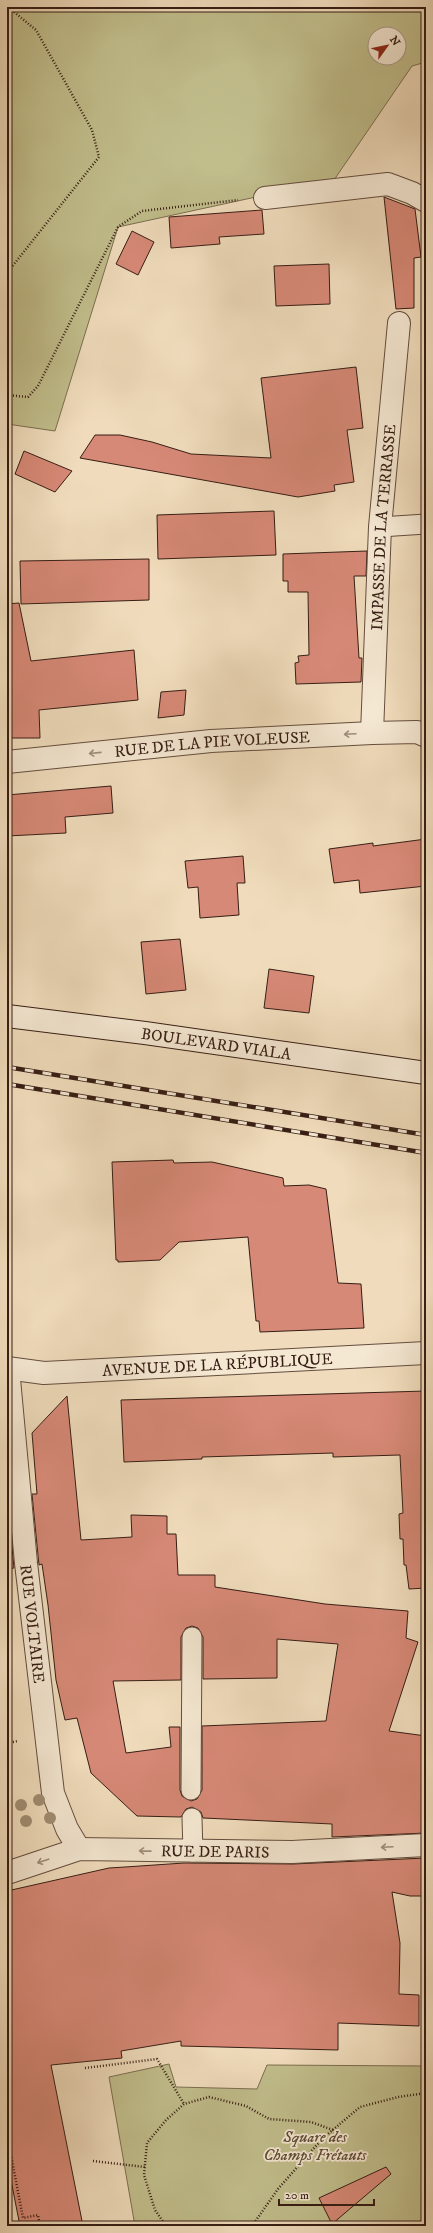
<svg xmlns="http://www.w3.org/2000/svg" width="433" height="2233" viewBox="0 0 433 2233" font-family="'IM FELL DW Pica',serif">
<rect width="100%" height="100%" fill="#f0dcbc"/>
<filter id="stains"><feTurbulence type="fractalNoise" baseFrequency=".005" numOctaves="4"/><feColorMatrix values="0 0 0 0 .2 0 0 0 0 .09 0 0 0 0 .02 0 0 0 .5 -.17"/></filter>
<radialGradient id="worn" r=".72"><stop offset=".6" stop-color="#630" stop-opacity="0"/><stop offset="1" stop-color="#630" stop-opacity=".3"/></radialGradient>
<g fill="#c1be8c" stroke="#7c6e50" fill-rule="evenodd">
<path d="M7,7h419v55l-14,4 -78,114 -216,47 -63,204 -48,-7zM375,34h24v24h-24z"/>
<polygon points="169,2064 176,2087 257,2089 267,2065 426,2066 426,2226 135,2226 109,2077"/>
</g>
<g fill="#d78977" stroke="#361d14" fill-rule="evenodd">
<polygon points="384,197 415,209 421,257 414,258 414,308 396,309"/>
<polygon points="262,210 264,234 219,237 220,244 171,248 169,217"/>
<polygon points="132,231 154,242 138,275 116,264"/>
<polygon points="329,264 330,304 276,306 274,266"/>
<polygon points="356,367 363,428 347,430 354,482 334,485 335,491 298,497 80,458 95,435 120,435 152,442 191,454 271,458 261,378"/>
<polygon points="24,451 72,471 55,492 15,474"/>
<polygon points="274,511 276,555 158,559 157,515"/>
<polygon points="367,551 366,576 354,576 359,658 362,658 361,682 296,684 295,663 299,662 298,656 309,655 308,592 288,592 288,581 283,581 283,554"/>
<polygon points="149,559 149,600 21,604 20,561"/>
<polygon points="19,603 31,661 134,650 138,700 39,710 40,738 7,738 7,604"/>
<polygon points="186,690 184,715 158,718 161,692"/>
<polygon points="111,786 113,813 65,817 66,833 7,836 7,795"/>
<polygon points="426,839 426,886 360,893 359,880 334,883 329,849 373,843 373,846"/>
<polygon points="243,856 245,883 237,883 239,915 200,918 198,887 188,888 185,861"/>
<polygon points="180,939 186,990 146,994 141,942"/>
<polygon points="269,969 314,976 309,1013 264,1008"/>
<polygon points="173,1160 174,1163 212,1162 283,1178 284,1186 309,1185 326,1189 338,1283 361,1284 364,1328 260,1332 259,1321 256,1321 248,1237 179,1242 160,1260 118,1262 118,1260 116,1260 112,1162"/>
<polygon points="426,1391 426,1588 409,1589 406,1565 404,1565 403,1539 400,1539 399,1514 403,1513 400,1455 333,1457 333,1453 202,1457 202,1459 124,1462 121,1400"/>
<path d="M67,1396l14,144 51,-3 -1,-22 36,1v18h9l2,41h37v12l110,17 83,7 -2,27 12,4 -29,89 37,5v97l-94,4v-13l-129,-6 -2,-6 -9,-5 -6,2 -5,8 -44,-1 -46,-43 -14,-55 -12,2 -9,-40 -8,-75 -6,-41 -3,1 -7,-71h5l-5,-61zM192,1626l6,2 5,9v42l74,-1v-39l61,5 -12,77 -124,5v64l-5,9 -6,2 -9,-5 -2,-6v-63h-11l2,20 -45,6 -13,-72 68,-1v-43l5,-9z"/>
<polygon points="7,1496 14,1568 7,1569"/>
<polygon points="426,1858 426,1896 410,1896 392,1892 400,1943 399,1994 419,1995 419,2026 338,2023 338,2050 181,2046 181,2041 121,2051 122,2058 51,2065 83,2226 20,2226 7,2160 7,1891 109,1868 125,1867 184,1863 293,1864"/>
<polygon points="386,2167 391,2174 332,2224 319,2198"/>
</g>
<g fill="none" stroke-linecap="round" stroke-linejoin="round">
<defs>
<g id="lane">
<polyline points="380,527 426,524"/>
<polyline points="191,1790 192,1637"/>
<polyline points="192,1818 193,1852"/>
</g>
<g id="street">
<polyline points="265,198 388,184 412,193 426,201"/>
<path id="s1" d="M372,733l8,-206 19,-204"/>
<path id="s2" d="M7,762l204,-21 161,-8 45,-1 9,4"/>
<path id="s3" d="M7,1368l37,5 382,-20"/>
<path id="s4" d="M8,1368l18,195 27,230 14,36 12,20"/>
<path id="s5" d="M7,1873l72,-24 213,3 134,-7"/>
</g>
<g id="secondary">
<path id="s6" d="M7,1016l138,17 281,40"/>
</g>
</defs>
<use href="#lane" stroke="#644d3e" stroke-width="21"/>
<use href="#street" stroke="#644d3e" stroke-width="24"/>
<use href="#secondary" stroke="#361d14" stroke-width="24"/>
<g stroke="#361d14" stroke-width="2.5" stroke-dasharray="1 2" stroke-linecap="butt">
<polyline points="7,273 99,157 92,130 36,30 8,7"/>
<polyline points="7,395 28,397 38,386 118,227 142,211 238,200"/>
<polyline points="7,1743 18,1741"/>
<polyline points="85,2068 157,2059 184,2104"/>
<polyline points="7,2134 23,2218 38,2215 40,2226"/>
<polyline points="93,2161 145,2167"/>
<polyline points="7,2183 12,2183"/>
<polyline points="166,2226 155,2210 144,2175 147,2143 166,2120 184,2104 209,2097 246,2106 269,2119 311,2122 333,2130"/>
<polyline points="252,2226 278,2189 322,2139 360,2107 398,2097 426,2093"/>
</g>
<use href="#lane" stroke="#f5e8d3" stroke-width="19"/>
<use href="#street" stroke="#f5e8d3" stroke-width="22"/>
<use href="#secondary" stroke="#f5e8d3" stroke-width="22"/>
<defs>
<g id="rail">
<polyline points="7,1067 426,1135"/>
<polyline points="7,1084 426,1153"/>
</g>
</defs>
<use href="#rail" stroke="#361d14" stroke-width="4.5"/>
<use href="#rail" stroke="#f5e8d3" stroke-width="3" stroke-dasharray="9" stroke-linecap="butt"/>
</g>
<g fill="#a18d73">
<circle cx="39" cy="1800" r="6"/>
<circle cx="21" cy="1805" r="6"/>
<circle cx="50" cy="1818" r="6"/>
<circle cx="26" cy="1821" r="6"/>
</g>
<defs><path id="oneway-shaft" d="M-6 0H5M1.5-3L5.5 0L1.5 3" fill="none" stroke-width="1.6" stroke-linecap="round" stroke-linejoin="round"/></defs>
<g stroke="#9f8d7d">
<use href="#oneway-shaft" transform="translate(350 734) rotate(177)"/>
<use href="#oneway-shaft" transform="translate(95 753) rotate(174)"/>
<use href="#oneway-shaft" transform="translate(387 1847) rotate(177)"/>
<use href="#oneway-shaft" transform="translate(145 1851) rotate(-179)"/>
<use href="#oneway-shaft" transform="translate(43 1861) rotate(162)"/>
</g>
<g text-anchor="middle" stroke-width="3.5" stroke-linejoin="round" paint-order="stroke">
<g font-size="16" fill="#361d14" stroke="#f5e8d3">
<text dy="6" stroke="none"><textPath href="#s1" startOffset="206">IMPASSE DE LA TERRASSE</textPath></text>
<text dy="6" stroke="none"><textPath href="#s2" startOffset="206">RUE DE LA PIE VOLEUSE</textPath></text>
<text dy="6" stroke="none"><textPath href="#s6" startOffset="211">BOULEVARD VIALA</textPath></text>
<text dy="6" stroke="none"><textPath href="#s3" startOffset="211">AVENUE DE LA RÉPUBLIQUE</textPath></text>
<text dy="6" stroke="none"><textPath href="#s4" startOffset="257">RUE VOLTAIRE</textPath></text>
<text dy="6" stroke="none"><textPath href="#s5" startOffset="212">RUE DE PARIS</textPath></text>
</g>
<g font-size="16" font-style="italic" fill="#604d38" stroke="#f5e8d3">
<text x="315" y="2142">Square des<tspan x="315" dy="18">Champs Frétauts</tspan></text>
</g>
</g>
<rect width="433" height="2233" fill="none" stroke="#f0dcbc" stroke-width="24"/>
<rect x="8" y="8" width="417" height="2217" fill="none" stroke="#361d14" stroke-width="2"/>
<rect x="12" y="12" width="409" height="2209" fill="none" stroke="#361d14"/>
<g transform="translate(387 46) rotate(57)"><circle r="19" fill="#f5e8d3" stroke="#a99787"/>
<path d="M0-3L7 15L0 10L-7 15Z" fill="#8f2418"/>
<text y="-6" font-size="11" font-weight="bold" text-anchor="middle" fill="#361d14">N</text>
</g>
<path d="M279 2199v6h95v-6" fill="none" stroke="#361d14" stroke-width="2"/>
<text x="285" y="2199" font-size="12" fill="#361d14" stroke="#f5e8d3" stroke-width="3" paint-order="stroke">20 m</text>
<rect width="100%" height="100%" filter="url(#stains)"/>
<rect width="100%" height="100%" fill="url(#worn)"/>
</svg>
